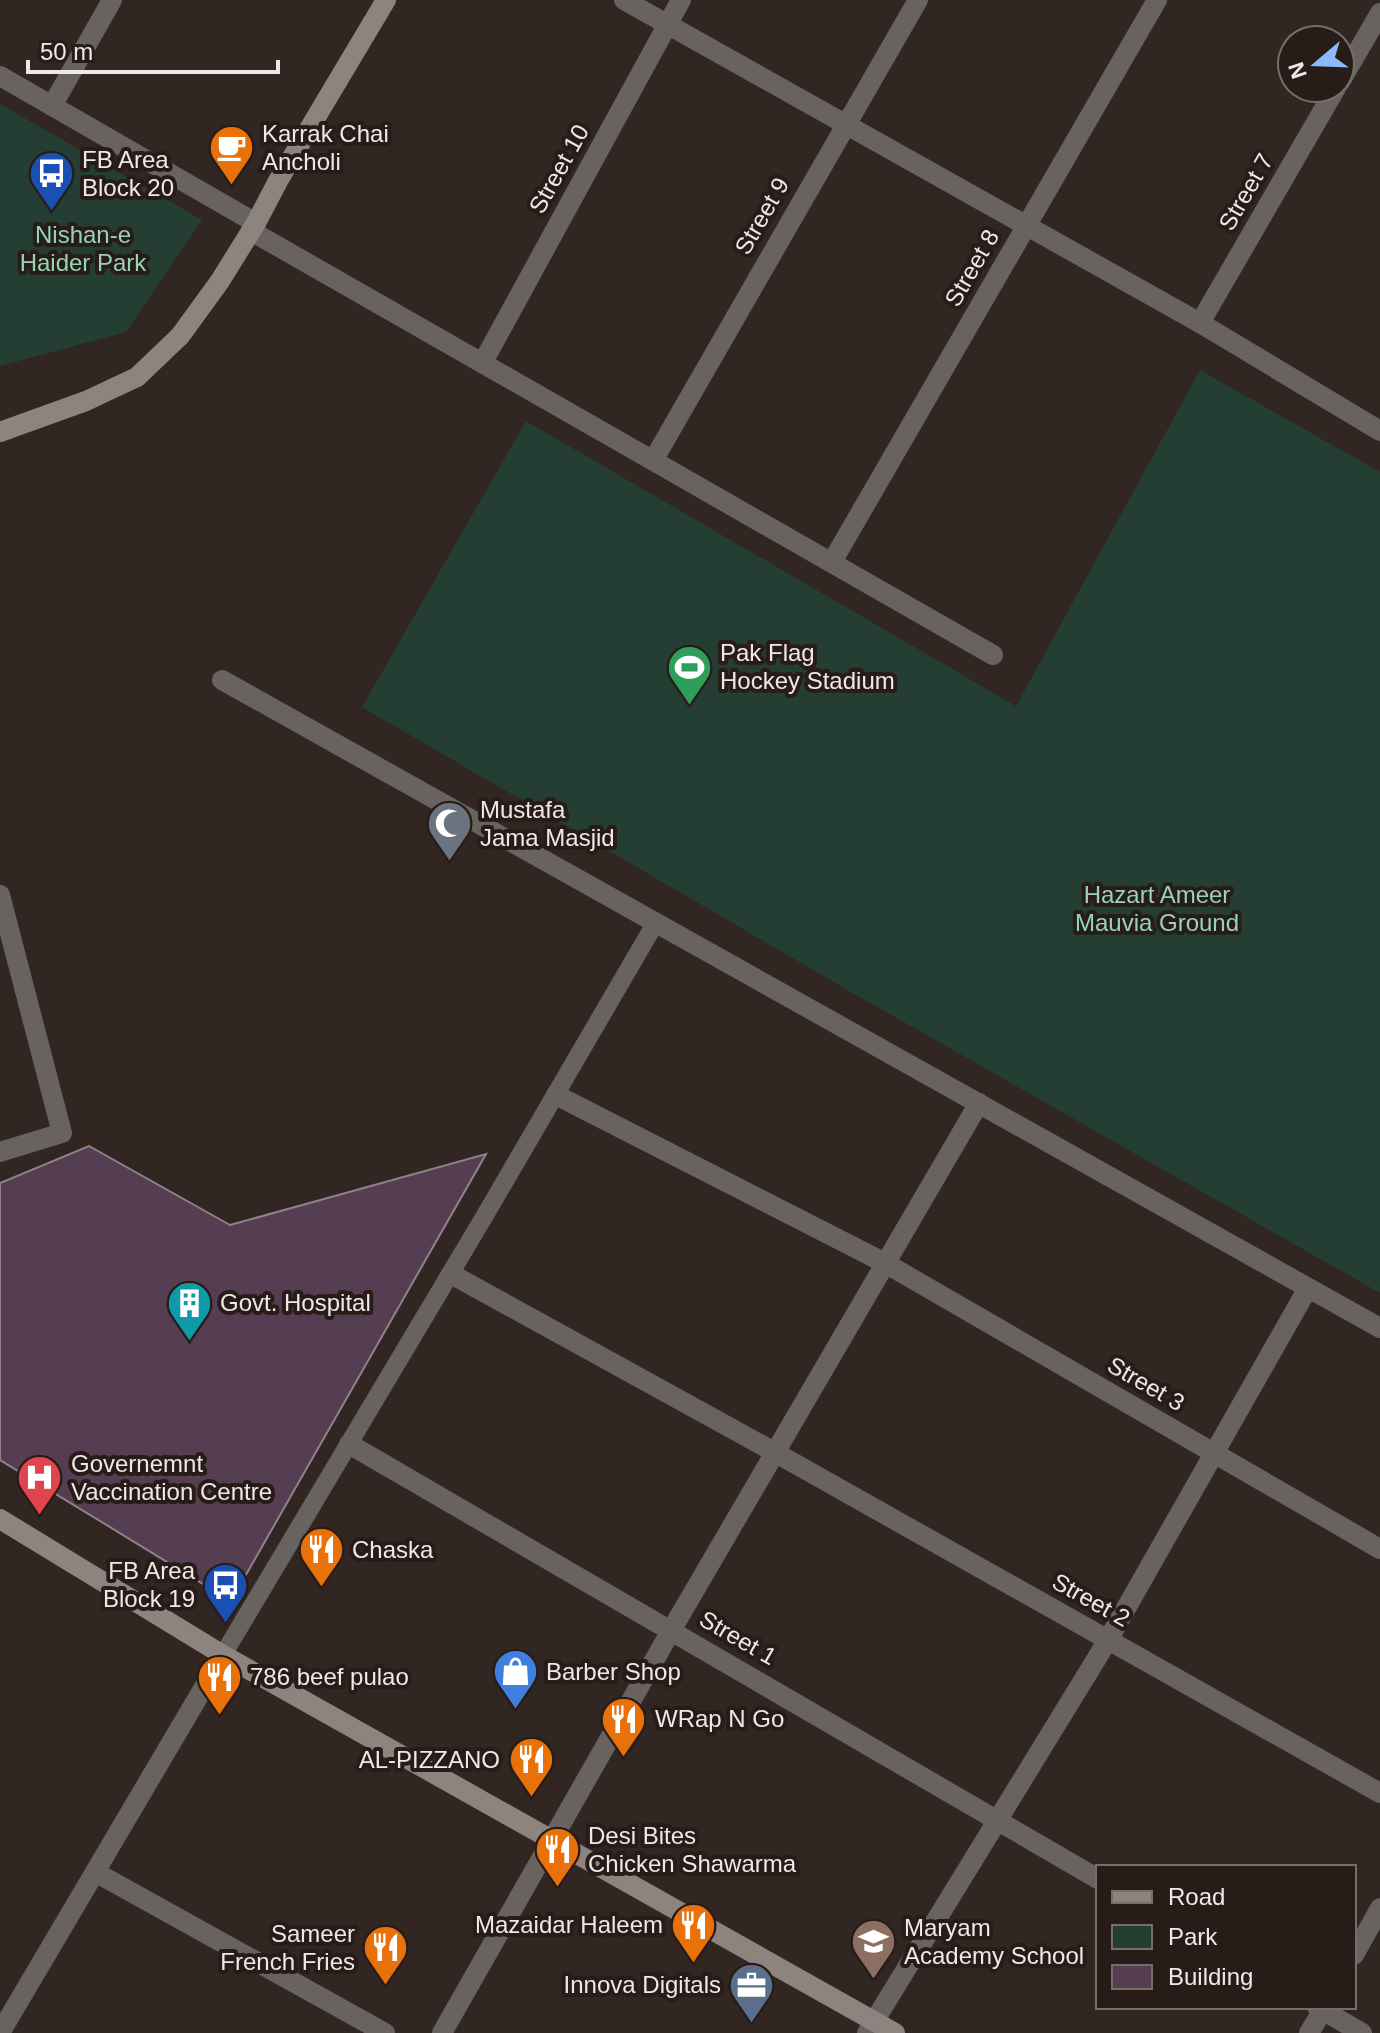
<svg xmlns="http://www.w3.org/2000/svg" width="1380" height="2033" viewBox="0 0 1380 2033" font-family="Arial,sans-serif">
<rect width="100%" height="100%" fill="#312621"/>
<g fill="#243e33">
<polygon points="0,104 202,220 126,332 0,366"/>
<polygon points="1200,370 1380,472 1380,1293 851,992 362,707 526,421 1016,706"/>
</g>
<polygon fill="#563e52" stroke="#8e828b" stroke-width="2" points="89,1146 230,1225 486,1154 231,1601 0,1460 0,1183"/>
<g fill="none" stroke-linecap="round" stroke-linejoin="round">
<polyline stroke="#696360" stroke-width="18" points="223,1655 484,1217 656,922"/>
<g stroke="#696360" stroke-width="20">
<polyline points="624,0 1200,323 1380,431"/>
<polyline points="0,76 256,223"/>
<polyline points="1340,82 1380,13"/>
<polyline points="52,106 112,0"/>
<polyline points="251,231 993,655"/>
<polyline points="1200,323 1336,88"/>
<polyline points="483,362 681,0"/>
<polyline points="654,459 918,0"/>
<polyline points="832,562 1157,0"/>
<polyline points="222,680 1380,1328"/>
<polyline points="0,895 62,1133 0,1152"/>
<polyline points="556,1095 885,1263 1380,1549"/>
<polyline points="451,1274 776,1453 1380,1793"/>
<polyline points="349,1444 1098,1879"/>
<polyline points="95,1872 385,2033"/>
<polyline points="1354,1955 1380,1908"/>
<polyline points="1317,2007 1362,2033"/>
<polyline points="0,2033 223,1655"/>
<polyline points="442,2033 672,1629 979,1103"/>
<polyline points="867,2033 1108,1640 1308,1288"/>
<polyline points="1309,2033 1325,2007"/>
</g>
<g stroke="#8d837f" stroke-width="20">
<polyline points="0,432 86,401 137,377 180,336 220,281 256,223 278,181 386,0"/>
<polyline points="0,1519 223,1655 895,2033"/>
</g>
</g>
<defs>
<symbol id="cafe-pin" viewBox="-11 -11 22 30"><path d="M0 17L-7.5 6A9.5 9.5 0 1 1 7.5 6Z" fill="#e8710a" stroke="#271c18"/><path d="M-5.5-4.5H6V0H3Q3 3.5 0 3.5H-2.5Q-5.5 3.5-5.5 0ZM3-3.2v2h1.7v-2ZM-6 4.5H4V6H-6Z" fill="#fff"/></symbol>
<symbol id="bus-pin" viewBox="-11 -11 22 30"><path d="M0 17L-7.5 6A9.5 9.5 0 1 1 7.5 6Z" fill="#1a4fb4" stroke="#271c18"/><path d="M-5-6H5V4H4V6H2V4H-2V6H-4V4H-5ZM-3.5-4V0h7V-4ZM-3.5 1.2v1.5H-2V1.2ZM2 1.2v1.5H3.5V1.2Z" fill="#fff"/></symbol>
<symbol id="stadium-pin" viewBox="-11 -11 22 30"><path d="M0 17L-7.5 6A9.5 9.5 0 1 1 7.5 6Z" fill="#2e9e5b" stroke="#271c18"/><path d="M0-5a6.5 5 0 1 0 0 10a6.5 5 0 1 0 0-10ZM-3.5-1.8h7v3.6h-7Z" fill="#fff"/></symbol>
<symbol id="mosque-pin" viewBox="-11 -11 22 30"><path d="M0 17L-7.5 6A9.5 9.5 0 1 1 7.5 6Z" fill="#6b7280" stroke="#271c18"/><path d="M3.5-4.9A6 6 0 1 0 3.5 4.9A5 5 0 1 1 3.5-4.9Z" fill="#fff"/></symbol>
<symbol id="building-pin" viewBox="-11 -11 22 30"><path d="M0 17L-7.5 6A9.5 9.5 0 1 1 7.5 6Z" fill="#0f9aa8" stroke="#271c18"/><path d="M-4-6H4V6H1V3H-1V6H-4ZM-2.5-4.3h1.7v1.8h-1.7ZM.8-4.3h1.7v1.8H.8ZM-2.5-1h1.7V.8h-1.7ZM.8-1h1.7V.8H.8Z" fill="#fff"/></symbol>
<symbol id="hospital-pin" viewBox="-11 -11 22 30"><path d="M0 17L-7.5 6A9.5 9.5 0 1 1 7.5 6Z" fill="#e0444e" stroke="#271c18"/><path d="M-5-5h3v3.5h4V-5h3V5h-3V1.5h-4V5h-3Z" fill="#fff"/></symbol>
<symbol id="restaurant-pin" viewBox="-11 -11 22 30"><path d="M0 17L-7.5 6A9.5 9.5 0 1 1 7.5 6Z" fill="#e8710a" stroke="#271c18"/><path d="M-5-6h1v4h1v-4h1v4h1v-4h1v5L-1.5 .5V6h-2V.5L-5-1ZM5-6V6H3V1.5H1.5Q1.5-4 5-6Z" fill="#fff"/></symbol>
<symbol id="shop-pin" viewBox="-11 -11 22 30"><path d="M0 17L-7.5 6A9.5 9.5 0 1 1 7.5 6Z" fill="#3f7fe0" stroke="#271c18"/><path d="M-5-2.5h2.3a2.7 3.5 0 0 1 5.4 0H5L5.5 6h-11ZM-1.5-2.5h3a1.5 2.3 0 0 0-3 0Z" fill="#fff"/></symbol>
<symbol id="school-pin" viewBox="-11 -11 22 30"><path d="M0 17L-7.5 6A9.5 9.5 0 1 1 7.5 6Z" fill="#8d6e63" stroke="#271c18"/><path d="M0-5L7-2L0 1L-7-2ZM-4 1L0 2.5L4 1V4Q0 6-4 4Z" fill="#fff"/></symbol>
<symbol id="office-pin" viewBox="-11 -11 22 30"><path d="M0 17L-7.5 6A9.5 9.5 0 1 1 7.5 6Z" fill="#5c6f8a" stroke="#271c18"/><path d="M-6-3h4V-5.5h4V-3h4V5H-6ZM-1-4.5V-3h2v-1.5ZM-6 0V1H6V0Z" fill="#fff"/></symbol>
</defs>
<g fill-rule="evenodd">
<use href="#cafe-pin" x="206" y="122" width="51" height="69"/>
<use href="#bus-pin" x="26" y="148" width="51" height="69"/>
<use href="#stadium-pin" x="664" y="642" width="51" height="69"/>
<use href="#mosque-pin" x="424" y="798" width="51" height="69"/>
<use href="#building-pin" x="164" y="1278" width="51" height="69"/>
<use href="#hospital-pin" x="14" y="1452" width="51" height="69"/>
<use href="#restaurant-pin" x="296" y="1524" width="51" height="69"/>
<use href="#bus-pin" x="200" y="1560" width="51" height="69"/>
<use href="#shop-pin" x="490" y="1646" width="51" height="69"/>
<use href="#restaurant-pin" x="194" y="1652" width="51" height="69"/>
<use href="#restaurant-pin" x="598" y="1694" width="51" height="69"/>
<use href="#restaurant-pin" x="506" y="1734" width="51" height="69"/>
<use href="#restaurant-pin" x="532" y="1824" width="51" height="69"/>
<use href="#restaurant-pin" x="668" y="1900" width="51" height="69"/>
<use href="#school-pin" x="848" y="1916" width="51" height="69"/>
<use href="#restaurant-pin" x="360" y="1922" width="51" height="69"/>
<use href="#office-pin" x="726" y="1960" width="51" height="69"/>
</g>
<g text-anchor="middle" stroke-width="8" stroke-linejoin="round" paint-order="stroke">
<g font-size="24" fill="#f0e8e5" stroke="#271c18" text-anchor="start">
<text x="262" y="142">Karrak Chai<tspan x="262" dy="28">Ancholi</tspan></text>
<text x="82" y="168">FB Area<tspan x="82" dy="28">Block 20</tspan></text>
<text x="720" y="661">Pak Flag<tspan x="720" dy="28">Hockey Stadium</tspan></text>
<text x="480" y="818">Mustafa<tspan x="480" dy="28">Jama Masjid</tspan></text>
<text x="220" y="1311">Govt. Hospital</text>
<text x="71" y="1472">Governemnt<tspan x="71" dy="28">Vaccination Centre</tspan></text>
<text x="352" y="1558">Chaska</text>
<text x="195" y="1579" text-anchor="end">FB Area<tspan x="195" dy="28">Block 19</tspan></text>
<text x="546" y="1680">Barber Shop</text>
<text x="250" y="1685">786 beef pulao</text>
<text x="655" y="1727">WRap N Go</text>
<text x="500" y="1768" text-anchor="end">AL-PIZZANO</text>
<text x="588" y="1844">Desi Bites<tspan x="588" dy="28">Chicken Shawarma</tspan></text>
<text x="663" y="1933" text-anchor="end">Mazaidar Haleem</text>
<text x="904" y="1936">Maryam<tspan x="904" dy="28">Academy School</tspan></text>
<text x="355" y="1942" text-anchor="end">Sameer<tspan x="355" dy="28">French Fries</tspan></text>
<text x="721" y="1993" text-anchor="end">Innova Digitals</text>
</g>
<g font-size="24" fill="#f0e8e5" stroke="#271c18">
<text transform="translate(559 169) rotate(-61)" y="8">Street 10</text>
<text transform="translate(1246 192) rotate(-60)" y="8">Street 7</text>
<text transform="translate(762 216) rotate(-60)" y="8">Street 9</text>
<text transform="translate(972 268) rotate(-60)" y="8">Street 8</text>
<text transform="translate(1146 1384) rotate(30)" y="8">Street 3</text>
<text transform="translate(1091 1600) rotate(29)" y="8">Street 2</text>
<text transform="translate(738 1638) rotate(30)" y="8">Street 1</text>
</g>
<g font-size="24" fill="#96d3b7" stroke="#271c18">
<text x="83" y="243">Nishan-e<tspan x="83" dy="28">Haider Park</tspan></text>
<text x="1157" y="903">Hazart Ameer<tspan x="1157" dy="28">Mauvia Ground</tspan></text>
</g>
</g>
<rect x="1096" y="1865" width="260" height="144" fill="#271c18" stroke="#776e6a" stroke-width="2"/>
<rect x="1112" y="1891" width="40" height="12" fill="#8d837f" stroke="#776e6a" stroke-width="2"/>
<text x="1168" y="1905" font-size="24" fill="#f0e8e5">Road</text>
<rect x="1112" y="1925" width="40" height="24" fill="#243e33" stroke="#776e6a" stroke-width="2"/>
<text x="1168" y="1945" font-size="24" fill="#f0e8e5">Park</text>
<rect x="1112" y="1965" width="40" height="24" fill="#563e52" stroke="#776e6a" stroke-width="2"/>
<text x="1168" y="1985" font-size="24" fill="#f0e8e5">Building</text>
<g transform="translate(1316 64) rotate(251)"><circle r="38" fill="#271c18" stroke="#776e6a" stroke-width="2"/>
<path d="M0-6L14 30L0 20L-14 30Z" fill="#8abafc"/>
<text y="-12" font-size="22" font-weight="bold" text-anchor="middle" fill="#f0e8e5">N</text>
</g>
<path d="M28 60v12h250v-12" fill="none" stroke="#f0e8e5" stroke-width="4"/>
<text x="40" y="60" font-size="24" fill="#f0e8e5" stroke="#271c18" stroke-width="6" paint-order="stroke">50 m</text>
</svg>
